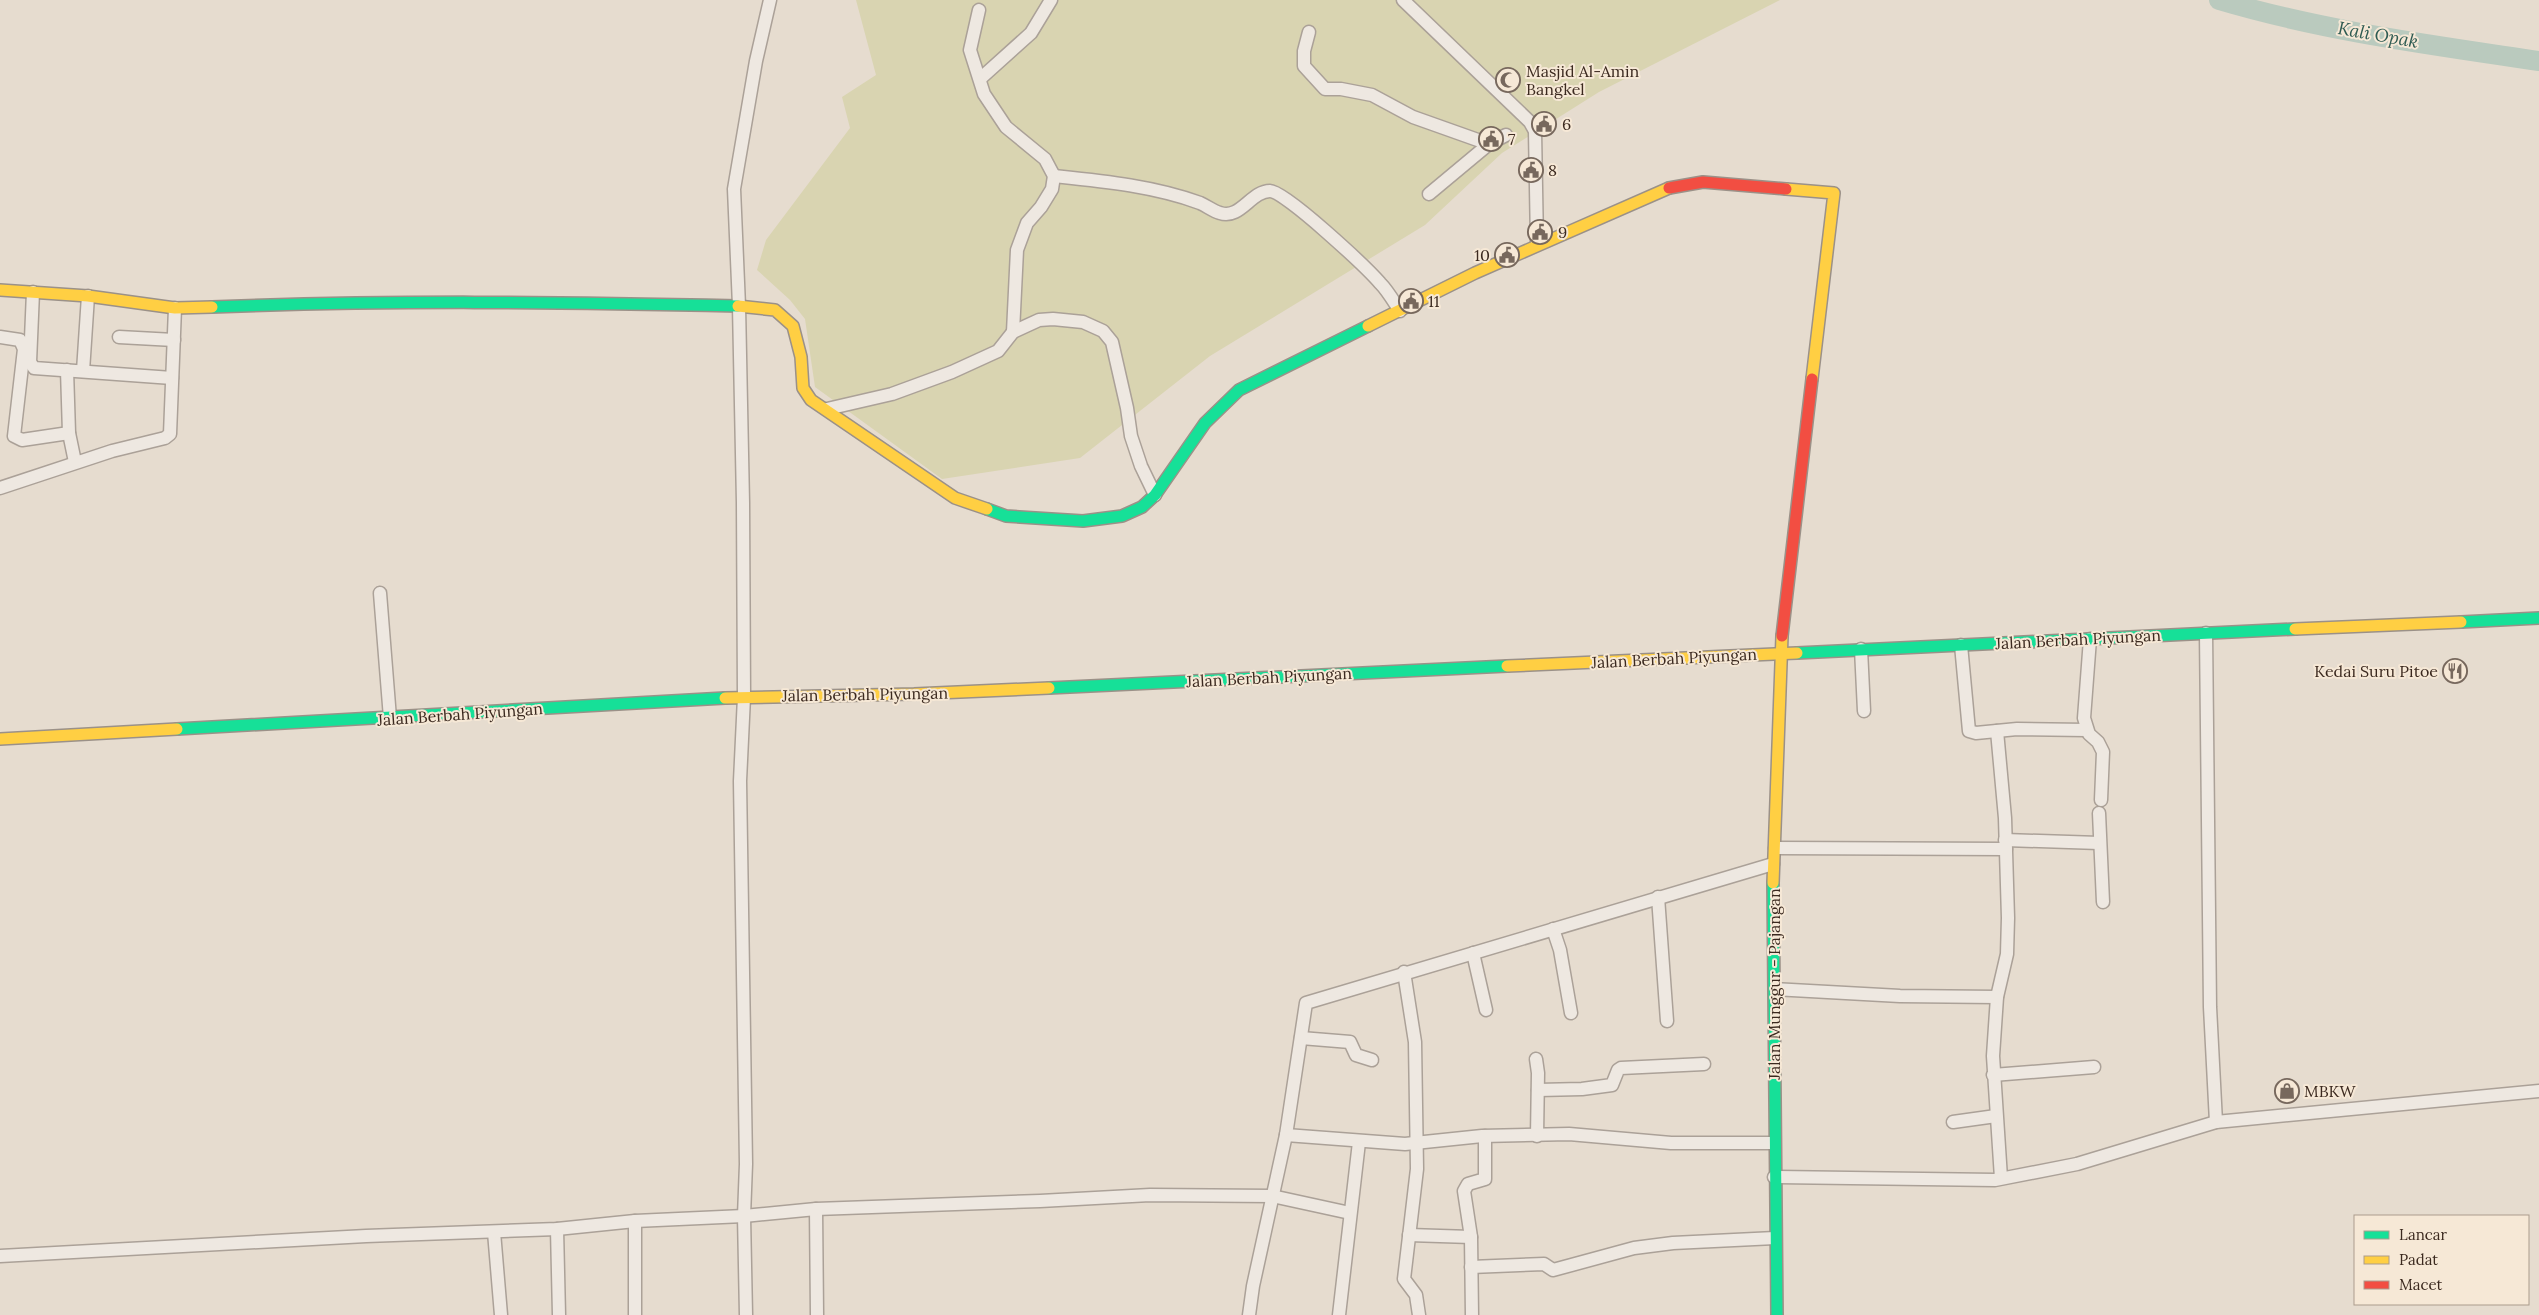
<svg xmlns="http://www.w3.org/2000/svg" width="2539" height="1315" viewBox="0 0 2539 1315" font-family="Lora,serif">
<rect width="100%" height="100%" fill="#e6dccf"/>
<polygon fill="#d9d4b1" points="856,0 1780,0 1599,92 1502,153 1425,225 1210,356 1080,458 942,479 815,387 805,319 790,300 757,270 766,240 850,128 842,97 876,75"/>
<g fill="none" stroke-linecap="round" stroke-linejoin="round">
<path stroke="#bacabe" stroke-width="20" d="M2219,0c104,31 213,45 320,61"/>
<defs>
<g id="street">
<polyline points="1403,0 1530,122 1535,131 1537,244"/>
<polyline points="979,10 970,50 984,94 1006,127 1045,159 1054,176 1052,189 1041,207 1027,223 1017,250 1013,332"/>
<polyline points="1309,32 1304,51 1304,66 1325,89 1341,89 1372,95 1413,117 1489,144 1506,135"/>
<polyline points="981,78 1031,33 1051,0"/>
<path d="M1054,176c48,5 100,10 146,27 7,3 13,8 20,10 20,7 31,-22 50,-22 15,0 97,77 110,92 8,8 14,19 20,28"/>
<polyline points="1429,194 1489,144"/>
<polyline points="33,292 30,362 34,368 172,378"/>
<polyline points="0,337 20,340 24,349 14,436 22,440 69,433"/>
<polyline points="119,337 174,340"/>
<polyline points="67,370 69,433 75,462"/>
<polyline points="83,371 88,296"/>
<polyline points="827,409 892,394 952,372 998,351 1013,332 1039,320 1053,319 1083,322 1103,331 1112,342 1127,408 1131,436 1141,466 1155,495"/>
<polyline points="0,488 112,451 165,438 170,434 175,308"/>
<polyline points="380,593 390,718"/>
<polyline points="2206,633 2210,1007 2216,1122"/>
<polyline points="2090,639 2084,718 2089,734 2098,742 2103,752 2101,800"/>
<polyline points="1961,645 1969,731 1976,733 2017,729 2087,730"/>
<polyline points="1861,649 1864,711"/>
<polyline points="1997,731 2005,818 2008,918 2007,954 1997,997 1993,1056 2001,1178"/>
<polyline points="2099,813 2103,902"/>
<polyline points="2005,840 2099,843"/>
<polyline points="1775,848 2006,849"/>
<polyline points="1658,897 1667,1021"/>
<polyline points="1553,929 1560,950 1571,1013"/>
<polyline points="1473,953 1486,1010"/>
<polyline points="1404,972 1415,1042 1417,1169 1404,1279 1416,1295 1419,1315"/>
<polyline points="1775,989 1900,996 1997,997"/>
<polyline points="1301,1038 1350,1042 1356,1055 1372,1060"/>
<polyline points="1536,1059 1538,1073 1537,1136"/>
<polyline points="1993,1075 2094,1067"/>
<polyline points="1538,1090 1582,1089 1612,1085 1618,1070 1621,1068 1704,1064"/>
<polyline points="1953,1122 1996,1116"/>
<polyline points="1286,1135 1405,1144 1482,1136 1569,1134 1671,1143 1774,1143"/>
<polyline points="1774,1177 1995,1180 2077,1164 2216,1122 2539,1091"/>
<polyline points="816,1209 817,1315"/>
<polyline points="557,1229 559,1315"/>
<polyline points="494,1232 501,1315"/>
<polyline points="1409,1235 1471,1237"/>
<polyline points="0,1256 366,1236 557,1229 635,1221 744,1216 816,1209 1040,1201 1150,1195 1272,1196 1350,1213"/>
<polyline points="1471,1267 1544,1264 1553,1270 1634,1248 1673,1243 1775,1238"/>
<polyline points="635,1315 635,1221"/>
<polyline points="746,1315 744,1216 746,1164 740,781 744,697 743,503 739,306 734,189 756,61 770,0"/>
<polyline points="1249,1315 1253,1286 1286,1135 1306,1003 1773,864"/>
<polyline points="1339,1315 1359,1142"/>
<polyline points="1472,1315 1471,1237 1464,1191 1468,1184 1485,1179 1485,1136"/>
</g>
<g id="fast">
<path d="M212,307c175,-7 350,-5 526,-1"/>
<polyline points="987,509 1006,516 1083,521 1122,516 1142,507 1155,495 1205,423 1239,390 1368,326"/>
<polyline points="2461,622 2539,618"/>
<polyline points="1797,653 2295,629"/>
<polyline points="1049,688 1507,666"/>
<polyline points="177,729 725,698"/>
<polyline points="1773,883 1777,1315"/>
</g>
<g id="slow">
<polyline points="1786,189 1834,193 1812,379"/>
<polyline points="0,290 88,296 175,308 212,307"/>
<polyline points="738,306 775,310 793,326 801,357 803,388 811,400 955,498 987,509"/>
<polyline points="1368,326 1475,273 1669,188"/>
<polyline points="2295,629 2461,622"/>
<polyline points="1507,666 1797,653"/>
<polyline points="725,698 914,694 1049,688"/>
<polyline points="0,739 177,729"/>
<polyline points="1773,883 1782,636"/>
</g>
<g id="jam">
<polyline points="1669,188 1703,182 1786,189"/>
<polyline points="1782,636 1812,379"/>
</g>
</defs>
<use href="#street" stroke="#aba198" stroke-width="15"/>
<use href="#fast" stroke="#9b9188" stroke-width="14"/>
<use href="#slow" stroke="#9b9188" stroke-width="14"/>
<use href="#jam" stroke="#9b9188" stroke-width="14"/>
<use href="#street" stroke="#eee8e1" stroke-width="12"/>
<use href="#fast" stroke="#16e098" stroke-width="11"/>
<use href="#slow" stroke="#ffcf43" stroke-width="11"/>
<use href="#jam" stroke="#f24e42" stroke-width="11"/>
</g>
<defs>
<symbol id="mosque-ring" viewBox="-11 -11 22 22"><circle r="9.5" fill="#f6e8d6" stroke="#77685d" stroke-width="1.5"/><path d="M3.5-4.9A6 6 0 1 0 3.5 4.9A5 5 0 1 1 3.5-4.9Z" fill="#77685d"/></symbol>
<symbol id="civic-ring" viewBox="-11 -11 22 22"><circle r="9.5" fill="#f6e8d6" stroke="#77685d" stroke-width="1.5"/><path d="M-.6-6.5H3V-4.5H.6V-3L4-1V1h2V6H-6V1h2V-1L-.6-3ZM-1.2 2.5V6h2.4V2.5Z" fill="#77685d"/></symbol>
<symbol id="restaurant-ring" viewBox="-11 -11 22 22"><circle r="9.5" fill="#f6e8d6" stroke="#77685d" stroke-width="1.5"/><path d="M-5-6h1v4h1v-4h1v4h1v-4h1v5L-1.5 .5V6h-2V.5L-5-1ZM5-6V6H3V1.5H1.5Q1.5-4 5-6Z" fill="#77685d"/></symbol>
<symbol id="shop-ring" viewBox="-11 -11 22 22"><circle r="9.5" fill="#f6e8d6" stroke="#77685d" stroke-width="1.5"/><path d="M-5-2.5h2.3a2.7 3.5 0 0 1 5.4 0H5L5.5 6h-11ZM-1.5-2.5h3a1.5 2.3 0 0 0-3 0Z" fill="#77685d"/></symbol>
</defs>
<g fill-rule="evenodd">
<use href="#mosque-ring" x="1494" y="66" width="28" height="28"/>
<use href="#civic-ring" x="1530" y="110" width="28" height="28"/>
<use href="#civic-ring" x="1477" y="125" width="28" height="28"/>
<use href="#civic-ring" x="1517" y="156" width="28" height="28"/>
<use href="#civic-ring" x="1526" y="218" width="28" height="28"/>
<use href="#civic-ring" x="1493" y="241" width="28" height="28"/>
<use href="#civic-ring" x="1397" y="287" width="28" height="28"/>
<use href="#restaurant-ring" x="2441" y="657" width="28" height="28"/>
<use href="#shop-ring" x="2273" y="1077" width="28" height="28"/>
</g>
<g text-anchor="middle" stroke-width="4" stroke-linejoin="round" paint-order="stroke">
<g font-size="16" fill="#3b291f" stroke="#f6e8d6" text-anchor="start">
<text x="1526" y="77">Masjid Al-Amin<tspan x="1526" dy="18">Bangkel</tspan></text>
<text x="1562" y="130">6</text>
<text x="1508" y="145">7</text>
<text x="1548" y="176">8</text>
<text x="1558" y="238">9</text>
<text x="1490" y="261" text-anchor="end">10</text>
<text x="1428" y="307">11</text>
<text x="2438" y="677" text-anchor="end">Kedai Suru Pitoe</text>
<text x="2304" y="1097">MBKW</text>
</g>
<g font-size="16" fill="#3b291f" stroke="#f6e8d6">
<text transform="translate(2078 639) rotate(-3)" y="6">Jalan Berbah Piyungan</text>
<text transform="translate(1674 658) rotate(-3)" y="6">Jalan Berbah Piyungan</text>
<text transform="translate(1269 677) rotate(-3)" y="6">Jalan Berbah Piyungan</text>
<text transform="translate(865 694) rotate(-1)" y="6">Jalan Berbah Piyungan</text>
<text transform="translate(460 714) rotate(-4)" y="6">Jalan Berbah Piyungan</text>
<text transform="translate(1774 984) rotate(-90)" y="6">Jalan Munggur - Pajangan</text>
</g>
<g font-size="18" font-style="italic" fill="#2e5b52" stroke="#f6e8d6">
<text transform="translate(2378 35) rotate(10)" y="6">Kali Opak</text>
</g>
</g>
<rect x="2354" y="1215" width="175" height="90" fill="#f6e8d6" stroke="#ab9c8d"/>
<rect x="2364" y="1231" width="25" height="8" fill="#16e098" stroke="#ab9c8d"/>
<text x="2399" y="1240" font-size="15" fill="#3b291f">Lancar</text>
<rect x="2364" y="1256" width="25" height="8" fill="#ffcf43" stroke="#ab9c8d"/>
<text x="2399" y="1265" font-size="15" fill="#3b291f">Padat</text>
<rect x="2364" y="1281" width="25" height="8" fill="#f24e42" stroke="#ab9c8d"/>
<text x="2399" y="1290" font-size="15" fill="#3b291f">Macet</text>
</svg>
